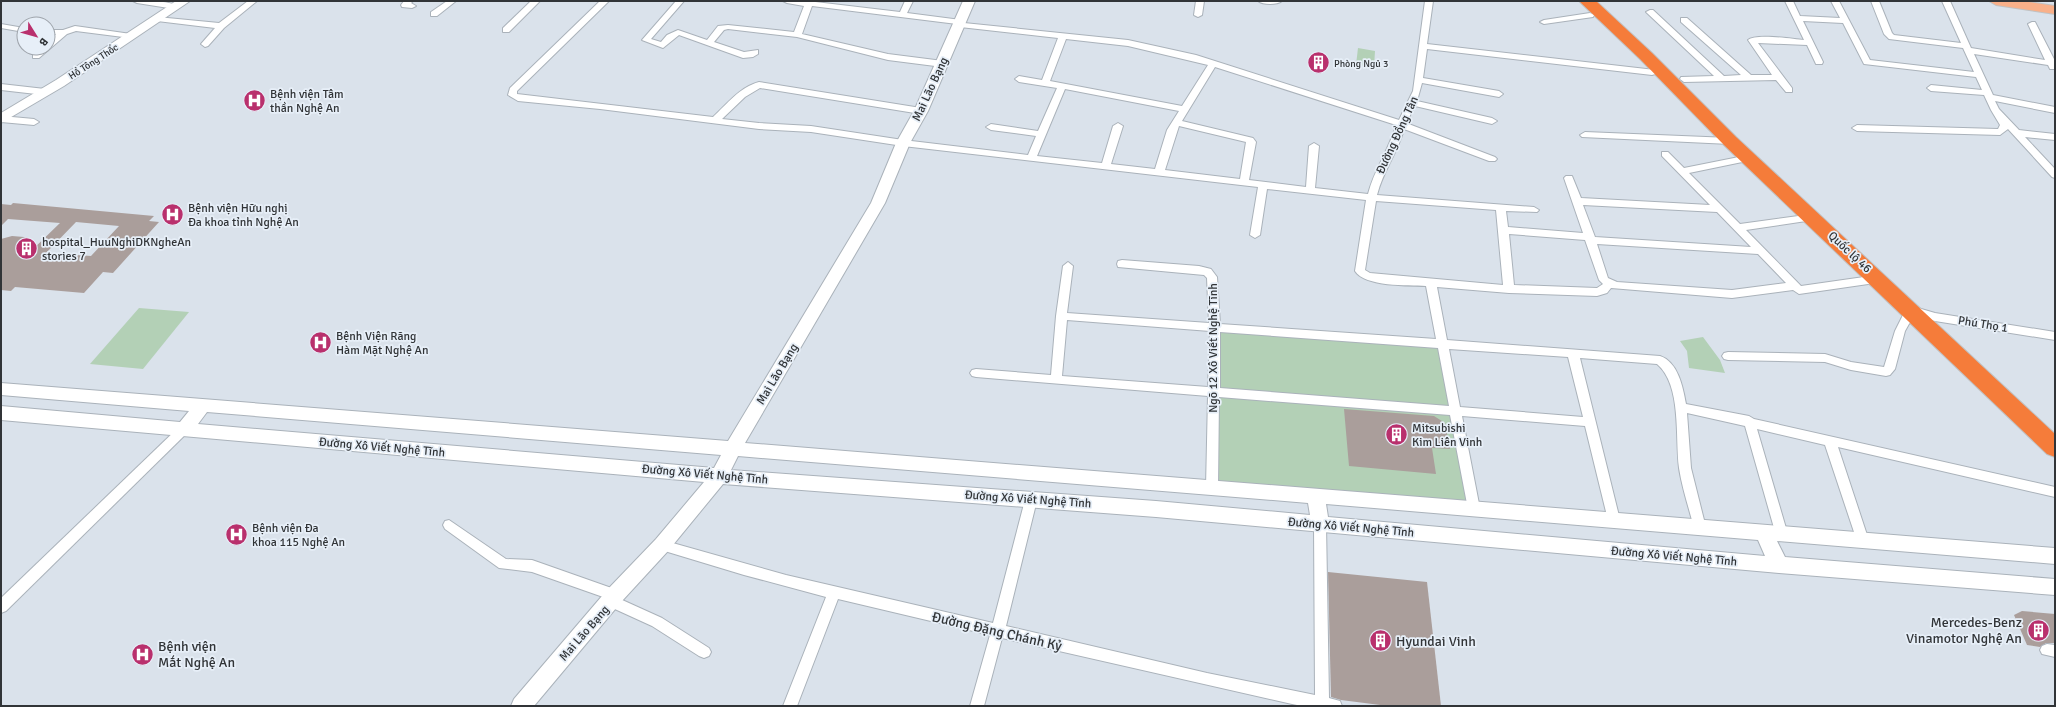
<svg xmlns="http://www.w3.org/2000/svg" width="2056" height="707" viewBox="0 0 2056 707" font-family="Signika,sans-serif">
<rect width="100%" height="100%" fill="#dae2eb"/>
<g fill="#b3d0b6">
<polygon points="1358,48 1375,51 1374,67 1356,65"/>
<polygon points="139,308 189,312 143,369 90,364"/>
<polygon points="1215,327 1443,344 1474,509 1212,487"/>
<polygon points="1703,337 1720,360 1725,373 1689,368 1687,351 1680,341"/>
</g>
<g fill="#aa9e9b" fill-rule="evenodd">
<path d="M13,203l141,13 -5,5 10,1 -46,51 -10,-1 -19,21 -69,-6 -4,4 -10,-1v-51l11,-3 12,1 4,3 1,13 31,-30 -52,-4 -7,7v-22l10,1zM76,222l43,4 -28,30 -45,-3z"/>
<polygon points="1344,409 1434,416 1445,423 1450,449 1432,448 1436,474 1349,466"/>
<polygon points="1328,572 1427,582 1441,706 1388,706 1341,700 1331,697"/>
<polygon points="2022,611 2055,614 2055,643 2046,643 2040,647 2027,645 2014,615"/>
</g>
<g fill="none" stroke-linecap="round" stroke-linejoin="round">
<defs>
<g id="street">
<path d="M133,1c11,0 38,-1 46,6l-4,2 -38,-6z"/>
<polygon points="248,1 257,1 224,28 208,46 205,47 201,44 215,28 157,21 153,19 157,17 219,23"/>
<polygon points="404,1 413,1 411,3 416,6 412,8 402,7 401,5"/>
<polygon points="447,1 456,1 437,16 431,16 431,12"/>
<polygon points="531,1 540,1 509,32 503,32 503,28"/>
<path d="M600,1h9l-92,90v3l196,23c14,-13 27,-30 46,-35l162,26 4,3 -4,3 -161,-26 -15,9 -23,22 37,4 52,3 92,14 125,15 8,-19 -45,-6 -5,-3 5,-3 47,7 19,-43 -38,-6 -4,-3 4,-3 23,4 16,-42 -98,-11h-3v-3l-145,-18 -10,28 86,20 55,7 4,3 -4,3 -55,-7 -91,-23 -69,-8 -4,1 -10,12 30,10 14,-2v4l-5,3 -10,1 -64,-23 -16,13 -21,-8 34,-39h8l-33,38 10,3 6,-7 11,-5 29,10 11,-14 10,-1 66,7 10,-26 -17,-3 -4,-2h24l93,11 5,-11h8l-6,12 54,7h3v3l164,17 68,15 203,65 14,-29 12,-90h8l-6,43 228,26v4l-3,1 -225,-26 -4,29 76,13 4,3 -4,3 -77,-14 -5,18 75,17 5,3 -5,3 -77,-18 -9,17 89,34 2,2 -2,2h-6l-85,-32c-6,23 -21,42 -27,66l157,12 5,3 -2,2 -31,-1 2,16 75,6 -19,-55 2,-2h6l9,22 129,7 -48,-49v-4h6l16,16 65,-13 3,1v4l-63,13 51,51 73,-10 3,1 2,2 -2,2 -3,1 -67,10 55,56 77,-11 4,1 1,3 -1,3 -83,12 -6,-4 -61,8 -121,-10 -4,5 -10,3 -88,-3 -72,-6 10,53 213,16c18,6 23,31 26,48l63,12 5,3 301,68v10l-217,-50 31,94 -2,4 -4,1 -4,-1 -2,-4 -32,-96 -68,-16 31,106 -2,4 -4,1 -4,-1 -2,-4 -31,-109 -58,-13 4,55 15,60 -2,4 -4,1 -4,-1 -2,-4c-5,-20 -12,-40 -15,-60 -4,-31 3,-83 -22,-104l-77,-6 40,162 -2,4 -4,1 -4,-1 -2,-4 -23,-94 -123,-10 18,93 -2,4 -4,1 -4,-1 -2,-4 -18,-94 -231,-18 -1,90 -2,4 -4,1 -4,-1 -2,-4 2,-91 -232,-19 -4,-1 -2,-3 2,-3 4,-1 75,6 5,-59 7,-50 5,-4 5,4 -6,47 142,10 -2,-45 -3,-3 -86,-8 -1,-3 1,-3 4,-1 77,6 12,3 6,8 3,47 216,15 -10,-53c-18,-1 -61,1 -71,-15l11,-71 -99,-11 -7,46 -5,3 -5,-3 8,-48 -355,-41 -92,-14 -52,-3 -159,-20 -82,-8 -10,-6 2,-7zM1066,39l62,7 80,19 -26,41 -132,-25zM1215,67l181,58c-7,25 -22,45 -28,69l-53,-6 4,-42 -5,-3 -5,3 -3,41 -57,-7 7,-38 -3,-4 -71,-17zM1065,89l114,22 -12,19 -12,39 -44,-5 12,-38 -5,-3 -5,3 -11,37 -65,-7zM1179,126l67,16 -6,37 -75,-9zM1376,201l120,9 7,75 -133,-12 -5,-3zM1583,205l134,7 34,35 -156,-10zM1509,234l76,6 14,40 4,4 -6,4 -83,-3zM1597,244l161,10 28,29 -54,7 -115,-8 -9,-4zM1067,320l143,11 -2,56 -146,-11zM1220,332l218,16 11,58 -229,-18zM1449,349l119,8 15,60 -123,-10z"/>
<polygon points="1196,1 1204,1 1202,15 1198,17 1194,15"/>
<path d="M1258,1h24c-5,4 -19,4 -24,0z"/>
<path d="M1785,1h8l7,15 40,2 -9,-17h8l31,59 104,12 -11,-24 -74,-9 -5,-5 -13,-33h8l13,32 2,2 67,8 -19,-42h8l21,47 74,12 -17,-36 4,-2h3l20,39v8h-5l-2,-4 -74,-11 19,41 62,12v6l-60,-12 4,8 20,21 36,4v6l-30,-3 30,32v9l-3,-1 -44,-48 -8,6 -143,-4 -5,-3 5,-3 141,4 2,-4 -9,-15 -7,-15 -53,-4 -4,-3 4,-3 51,5 -6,-13 -112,-13 -21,-41 -40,-2 20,41 -1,2h-6l-9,-19 -49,-2 34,45v4h-6l-10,-12 -92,2 -4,-3 1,-2 33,-1 -68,-64 4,-2h3l71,66 17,-1 -60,-53v-4h6l64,57h21l-24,-35c7,-7 45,-1 56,0z"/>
<polygon points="1590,13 1594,15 1593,17 1544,24 1540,22 1544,20"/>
<polygon points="1,24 24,28 24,32 1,28"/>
<polygon points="75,26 131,34 135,36 131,38 76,31 67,34 39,58 33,58 33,54 41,48 48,48 48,42 56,34 48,34 48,30 63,30"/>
<polygon points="1,84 45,89 49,92 45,95 1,90"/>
<polygon points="1,116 34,119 39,122 34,125 1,122"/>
<polygon points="1585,132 1730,138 1735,141 1730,144 1582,137 1580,135"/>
<polygon points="1911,306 1935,313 2055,332 2055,340 1935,321 1914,315 1905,331 1895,369 1890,375 1886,376 1851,370 1825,362 1728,360 1724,359 1722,356 1724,353 1728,352 1825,354 1851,362 1884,367 1895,331 1907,307"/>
<polygon points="183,425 187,427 189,430 187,433 6,611 1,613 1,598 179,427"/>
<polygon points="1031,495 1035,496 1037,500 1006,626 1207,673 1315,695 1314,524 1316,520 1320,519 1324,520 1326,524 1329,698 1340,701 1342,706 1302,706 1292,704 1002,638 984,706 970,706 990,635 838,599 797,706 783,706 826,597 744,575 658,549 656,545 658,541 662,540 786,575 993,623 1025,500 1027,496"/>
<polygon points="449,520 506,559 532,560 620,591 622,595 620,599 662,618 709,648 711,652 709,656 704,658 699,656 652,626 606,605 604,601 606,598 532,572 499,568 445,529 443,525 445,521"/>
<polygon points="2047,644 2055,645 2055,657 2042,654 2040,650 2042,646"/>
</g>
<g id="secondary">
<polygon points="176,1 190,1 64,86 1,123 1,113 56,80"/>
<path d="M963,1h12l-47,110 -18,32 -25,60 -140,240 1310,105v16l-278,-23 8,16 270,22v16l-276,-22 -623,-56 -433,-33 -55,67 -46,50 -88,105h-23l3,-7 94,-110 48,-50 48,-57 -703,-62v-14l179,16 9,-11 -188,-16v-12l727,58 143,-238 25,-60 18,-32zM207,412l514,43 -7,13 -516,-44zM738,456l570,47 2,12 -154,-14 -425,-31zM1326,504l432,36 7,16 -437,-39z"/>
</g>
<polygon id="primary" points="1989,1 2022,1 2055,6 2055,14 1996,5"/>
<polygon id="highway" points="1579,1 1596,1 1652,53 1736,137 2055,434 2055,457 2047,454 1724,145 1640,59"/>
</defs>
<use href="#street" stroke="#aab2ba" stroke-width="2"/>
<use href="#secondary" stroke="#aab2ba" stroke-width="2"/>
<use href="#primary" stroke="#c1c2c3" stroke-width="2"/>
<use href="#highway" stroke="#c1c2c3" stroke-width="2"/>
<use href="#street" fill="#fff" fill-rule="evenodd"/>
<use href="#secondary" fill="#fff" fill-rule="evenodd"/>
<use href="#primary" fill="#f9b089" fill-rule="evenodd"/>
<use href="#highway" fill="#f57c3a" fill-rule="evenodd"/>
</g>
<defs>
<symbol id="building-disc" viewBox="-11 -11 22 22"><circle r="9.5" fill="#b9306d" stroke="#e7eff8"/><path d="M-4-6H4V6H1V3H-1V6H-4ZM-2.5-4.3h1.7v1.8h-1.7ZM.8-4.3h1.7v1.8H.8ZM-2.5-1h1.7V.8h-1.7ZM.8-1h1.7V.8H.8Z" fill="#fff"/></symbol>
<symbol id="hospital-disc" viewBox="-11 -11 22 22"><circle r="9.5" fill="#b9306d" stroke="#e7eff8"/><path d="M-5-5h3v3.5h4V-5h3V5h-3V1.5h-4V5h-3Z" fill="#fff"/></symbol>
</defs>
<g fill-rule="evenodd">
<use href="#building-disc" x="1306" y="50" width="25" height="25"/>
<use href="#hospital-disc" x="242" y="88" width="25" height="25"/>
<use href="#hospital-disc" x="160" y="202" width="25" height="25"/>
<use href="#building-disc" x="14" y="236" width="25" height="25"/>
<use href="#hospital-disc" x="308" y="330" width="25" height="25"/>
<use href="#building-disc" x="1384" y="422" width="25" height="25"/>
<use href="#hospital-disc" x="224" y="522" width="25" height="25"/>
<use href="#building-disc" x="2026" y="618" width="25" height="25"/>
<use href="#building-disc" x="1368" y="628" width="25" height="25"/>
<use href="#hospital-disc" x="130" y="642" width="25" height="25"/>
</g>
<g text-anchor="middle" stroke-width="3.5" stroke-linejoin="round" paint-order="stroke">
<g font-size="10" fill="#313437" stroke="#e7eff8">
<text transform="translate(93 61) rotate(-33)" y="4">Hồ Tông Thốc</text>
</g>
<g font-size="10" fill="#313437" stroke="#e7eff8" text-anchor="start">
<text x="1334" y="67">Phòng Ngủ 3</text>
</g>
<g font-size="12" fill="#313437" stroke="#e7eff8">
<text transform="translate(930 89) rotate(-65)" y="4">Mai Lão Bạng</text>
<text transform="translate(1397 135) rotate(-65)" y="4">Đường Đồng Tân</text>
<text transform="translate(1850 252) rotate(43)" y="4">Quốc lộ 46</text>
<text transform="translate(1983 324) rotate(9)" y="4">Phú Thọ 1</text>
<text transform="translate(1213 348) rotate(-90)" y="4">Ngõ 12 Xô Viết Nghệ Tĩnh</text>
<text transform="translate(777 374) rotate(-59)" y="4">Mai Lão Bạng</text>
<text transform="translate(382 447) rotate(5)" y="4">Đường Xô Viết Nghệ Tĩnh</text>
<text transform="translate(705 474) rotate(5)" y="4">Đường Xô Viết Nghệ Tĩnh</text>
<text transform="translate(1028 499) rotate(4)" y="4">Đường Xô Viết Nghệ Tĩnh</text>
<text transform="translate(1351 527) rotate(5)" y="4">Đường Xô Viết Nghệ Tĩnh</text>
<text transform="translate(1674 556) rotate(5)" y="4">Đường Xô Viết Nghệ Tĩnh</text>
<text transform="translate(584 633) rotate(-49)" y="4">Mai Lão Bạng</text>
</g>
<g font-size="12" fill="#313437" stroke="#e7eff8" text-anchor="start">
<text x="270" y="98">Bệnh viện Tâm<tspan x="270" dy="14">thần Nghệ An</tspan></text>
<text x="188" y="212">Bệnh viện Hữu nghị<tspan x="188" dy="14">Đa khoa tỉnh Nghệ An</tspan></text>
<text x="42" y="246">hospital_HuuNghiDKNgheAn<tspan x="42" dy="14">stories 7</tspan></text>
<text x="336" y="340">Bệnh Viện Răng<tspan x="336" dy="14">Hàm Mặt Nghệ An</tspan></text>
<text x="1412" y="432">Mitsubishi<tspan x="1412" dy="14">Kim Liên Vinh</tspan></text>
<text x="252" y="532">Bệnh viện Đa<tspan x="252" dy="14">khoa 115 Nghệ An</tspan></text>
</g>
<g font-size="14" fill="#313437" stroke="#e7eff8" text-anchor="start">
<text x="2022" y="627" text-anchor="end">Mercedes-Benz<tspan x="2022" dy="16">Vinamotor Nghệ An</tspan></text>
<text x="1396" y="646">Hyundai Vinh</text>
<text x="158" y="651">Bệnh viện<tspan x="158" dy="16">Mắt Nghệ An</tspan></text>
</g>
<g font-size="14" fill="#313437" stroke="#e7eff8">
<text transform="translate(997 631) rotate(13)" y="5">Đường Đặng Chánh Kỷ</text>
</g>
</g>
<rect width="2056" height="707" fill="none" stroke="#313437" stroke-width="4"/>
<g transform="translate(36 36) rotate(127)"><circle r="19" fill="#e7eff8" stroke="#9ea4ab"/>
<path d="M0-3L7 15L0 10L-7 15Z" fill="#b9306d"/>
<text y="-6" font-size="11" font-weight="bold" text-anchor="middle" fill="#313437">B</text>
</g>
</svg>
